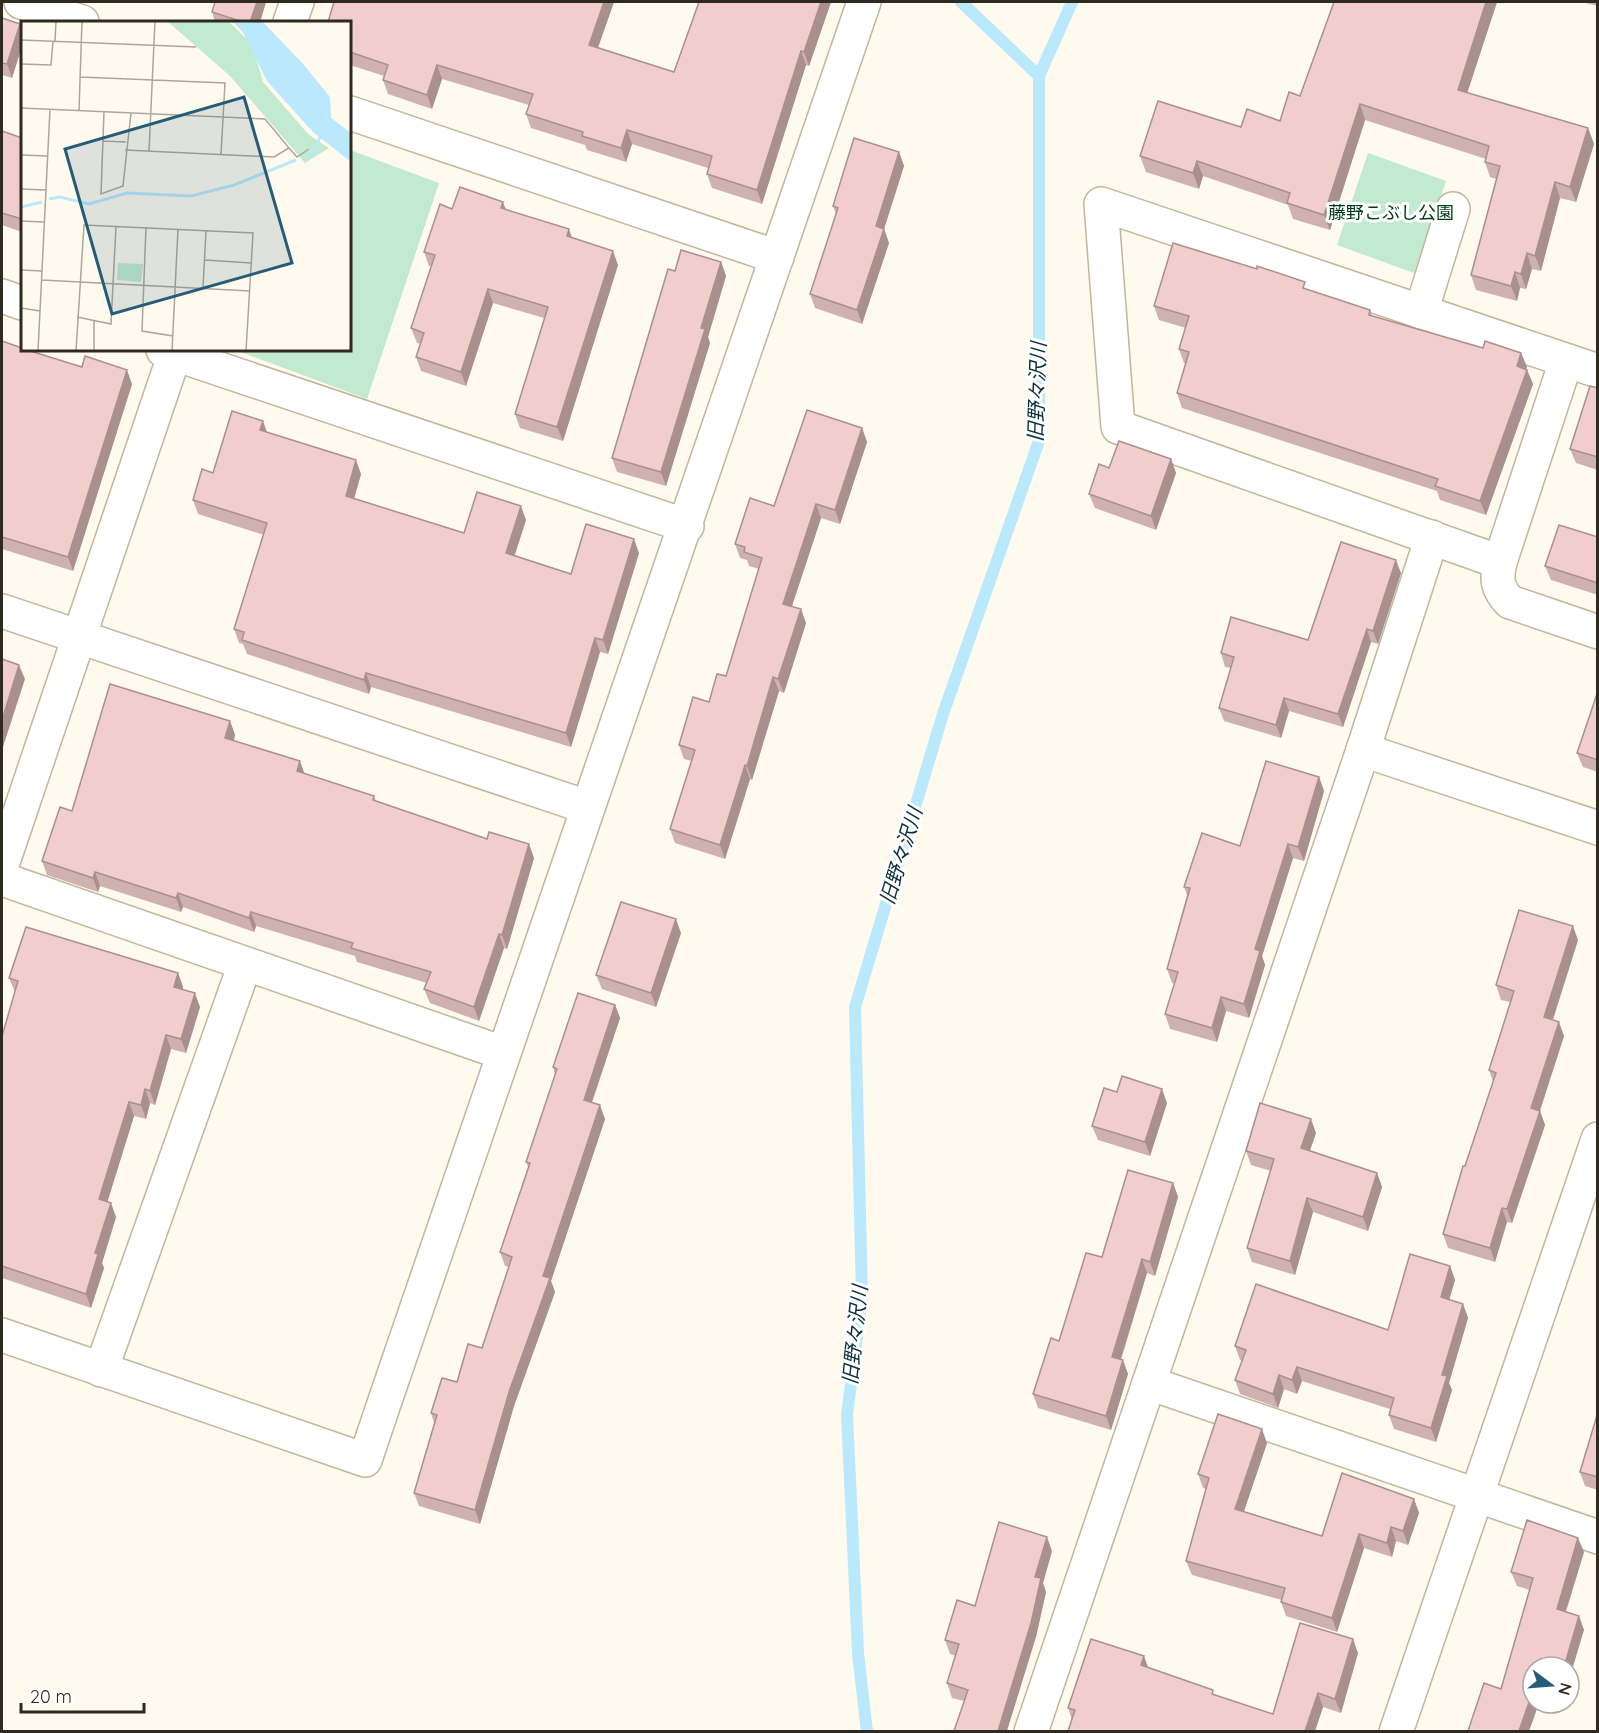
<svg xmlns="http://www.w3.org/2000/svg" width="1599" height="1733" viewBox="0 0 1599 1733" font-family="Quicksand,'Noto Sans JP',sans-serif">
<rect width="100%" height="100%" fill="#fffaee"/>
<g fill="#c1eace">
<polygon points="350,150 439,183 367,399 235,350 350,350"/>
<polygon points="1368,153 1446,181 1414,273 1337,245"/>
</g>
<g fill="none" stroke-linecap="round" stroke-linejoin="round">
<g stroke="#bae8fc" stroke-width="12">
<polyline points="961,2 1039,76"/>
<polyline points="867,1732 858,1653 847,1415 862,1297 855,1007 943,714 1039,441 1039,76 1072,2"/>
</g>
<defs>
<g id="street">
<polyline points="21,2 82,22"/>
<polyline points="290,22 297,2"/>
<polyline points="350,113 777,257"/>
<polyline points="2,296 22,303"/>
<polyline points="1421,312 1453,209"/>
<polyline points="163,350 687,526"/>
<path d="M1598,371l-497,-167 17,223 382,135c-4,17 -3,27 10,40l88,30"/>
<polyline points="1500,562 1566,361"/>
<polyline points="2,611 587,807"/>
<polyline points="1363,750 1598,828"/>
<polyline points="2,865 176,350"/>
<polyline points="2,879 503,1053"/>
<path d="M2,1335l363,125c164,-487 334,-972 499,-1458"/>
<polyline points="101,1370 245,964"/>
<polyline points="1149,1383 1598,1537"/>
<polyline points="1031,1732 1363,750 1432,537"/>
<polyline points="1396,1732 1598,1139"/>
</g>
</defs>
<use href="#street" stroke="#c2b69a" stroke-width="36"/>
<use href="#street" stroke="#fff" stroke-width="33"/>
</g>
<g fill="#cfb1af">
<polygon points="215,2 266,2 260,22 215,22 212,12"/>
<polygon points="334,2 614,2 598,47 674,72 699,2 831,2 809,66 806,65 762,204 712,188 707,174 708,168 632,144 626,162 587,150 585,145 531,128 526,114 529,105 442,79 432,109 388,94 383,80 384,76 350,65 350,22"/>
<polygon points="1334,2 1497,2 1467,93 1588,128 1594,144 1576,202 1560,198 1541,271 1532,269 1526,289 1520,288 1517,301 1476,290 1471,275 1496,179 1490,177 1485,162 1486,159 1365,120 1330,230 1293,219 1288,205 1203,176 1199,189 1146,172 1140,156 1241,127 1280,121 1300,96"/>
<polygon points="1581,2 1598,2 1598,6"/>
<polygon points="2,18 22,32 22,46 12,78 2,75"/>
<polygon points="2,131 22,138 22,232 2,225"/>
<polygon points="899,152 904,166 884,229 889,243 862,324 815,308 810,294 836,215 833,206"/>
<polygon points="452,209 506,210 572,238 618,265 563,441 520,428 515,414 544,318 493,303 466,386 421,371 416,357 421,344 417,343 411,328 432,266 429,266 424,252"/>
<polygon points="721,262 726,276 708,337 710,343 666,486 617,472 612,458 675,271"/>
<polygon points="1307,290 1370,310 1372,316 1483,348 1521,353 1527,367 1526,369 1527,370 1533,384 1486,515 1440,500 1437,491 1182,408 1177,393 1186,364 1184,363 1179,349 1186,328 1159,320 1154,306"/>
<polygon points="2,341 132,384 73,571 2,549"/>
<polygon points="1598,388 1598,470 1576,463 1570,449"/>
<polygon points="862,428 867,442 840,524 821,518 792,606 806,623 784,693 779,691 752,780 750,779 725,859 675,843 670,829 692,761 684,759 679,745 726,676 759,569 749,566 747,560 740,558 735,544 774,506"/>
<polygon points="267,433 361,474 354,498 464,533 526,520 514,556 571,574 639,553 608,654 600,652 571,747 371,687 369,694 247,654 243,644 239,643 234,629 264,535 198,514 193,500 213,473"/>
<polygon points="1171,459 1176,473 1156,530 1095,508 1089,494 1109,468"/>
<polygon points="1598,537 1598,595 1551,580 1545,566"/>
<polygon points="1401,573 1378,644 1371,642 1343,727 1289,711 1281,738 1224,721 1219,708 1231,668 1225,667 1221,653 1308,640"/>
<polygon points="1598,681 1598,772 1583,767 1577,753 1597,692 1596,687"/>
<polygon points="230,721 235,735 234,741 305,774 374,796 376,801 534,858 507,949 504,948 479,1021 430,1003 424,989 427,983 357,962 355,956 256,926 254,932 183,907 181,912 100,886 98,892 47,875 42,861 72,811"/>
<polygon points="1319,777 1324,791 1304,861 1293,858 1262,956 1265,965 1249,1018 1226,1011 1217,1042 1170,1029 1165,1014 1175,984 1172,983 1167,969 1187,895 1184,887 1240,846"/>
<polygon points="681,933 656,1007 602,989 596,975"/>
<polygon points="1578,940 1553,1020 1564,1036 1540,1111 1545,1125 1512,1223 1507,1222 1495,1262 1448,1248 1443,1234 1493,1082 1489,1070 1510,1002 1501,1000 1496,985"/>
<polygon points="178,973 183,987 183,989 200,1007 186,1053 171,1049 155,1105 150,1103 146,1119 134,1116 107,1202 116,1217 102,1263 104,1268 91,1308 2,1278 2,1036 15,992 9,978"/>
<polygon points="615,1005 620,1018 592,1103 605,1119 551,1281 555,1292 514,1406 480,1524 419,1506 414,1493 434,1423 431,1413 457,1382 482,1348 509,1267 505,1266 500,1252 528,1167 526,1162 555,1075 553,1067"/>
<polygon points="1167,1103 1150,1156 1098,1140 1092,1126"/>
<polygon points="1316,1133 1310,1150 1377,1173 1382,1187 1368,1231 1313,1212 1295,1275 1252,1262 1247,1248 1271,1171 1251,1165 1246,1151"/>
<polygon points="1173,1183 1178,1197 1155,1276 1147,1273 1121,1360 1128,1374 1111,1430 1038,1408 1033,1394 1102,1257"/>
<polygon points="1450,1266 1455,1280 1449,1300 1463,1304 1468,1318 1449,1383 1452,1390 1436,1442 1394,1429 1389,1415 1390,1409 1302,1381 1297,1394 1284,1389 1278,1408 1240,1394 1235,1380 1242,1361 1240,1360 1235,1346 1388,1330"/>
<polygon points="1598,1412 1598,1490 1585,1486 1580,1472"/>
<polygon points="1267,1443 1244,1511 1322,1536 1414,1499 1419,1513 1408,1545 1396,1541 1392,1557 1364,1548 1337,1632 1286,1616 1281,1602 1282,1600 1192,1575 1186,1561 1206,1489 1203,1488 1198,1474"/>
<polygon points="1052,1551 1043,1583 1046,1592 1036,1637 964,1701 952,1698 947,1683 956,1656 950,1654 945,1640"/>
<polygon points="1584,1552 1566,1612 1584,1630 1533,1667 1533,1703 1539,1703 1529,1731 1468,1731 1501,1689 1530,1590 1517,1586 1511,1572"/>
<polygon points="1358,1653 1341,1713 1323,1707 1315,1731 1068,1731 1072,1720 1068,1708 1148,1668 1215,1695 1273,1714"/>
<polygon points="1542,1703 1562,1703 1561,1709"/>
</g>
<g fill="#a9908f">
<polygon points="257,2 266,2 260,22 250,22"/>
<polygon points="604,2 614,2 594,59 589,45"/>
<polygon points="821,2 831,2 809,66 804,52"/>
<polygon points="1486,2 1497,2 1463,106 1458,90"/>
<polygon points="20,24 22,32 22,46 12,78 7,64"/>
<polygon points="801,51 806,65 762,204 757,190"/>
<polygon points="437,65 442,79 432,109 427,95"/>
<polygon points="1360,104 1365,120 1330,230 1324,215"/>
<polygon points="1588,128 1594,144 1576,202 1570,187"/>
<polygon points="627,130 632,144 626,162 621,148"/>
<polygon points="899,152 904,166 884,229 889,243 862,324 857,310 876,226"/>
<polygon points="1197,161 1203,176 1199,189 1193,173"/>
<polygon points="1555,182 1560,198 1541,271 1535,256"/>
<polygon points="503,202 508,216 501,208"/>
<polygon points="569,229 574,244 567,236"/>
<polygon points="613,251 618,265 563,441 557,427"/>
<polygon points="1527,253 1532,269 1526,289 1521,274"/>
<polygon points="721,262 726,276 708,337 710,343 666,486 661,472 701,328"/>
<polygon points="1515,272 1520,288 1517,301 1511,286"/>
<polygon points="488,289 493,303 466,386 461,372"/>
<polygon points="1521,353 1527,367 1522,380 1517,366"/>
<polygon points="127,370 132,384 73,571 68,557"/>
<polygon points="1527,370 1533,384 1486,515 1480,501"/>
<polygon points="263,421 268,435 260,430"/>
<polygon points="862,428 867,442 840,524 835,510"/>
<polygon points="1171,459 1176,473 1156,530 1151,516"/>
<polygon points="356,460 361,474 351,510 346,496"/>
<polygon points="816,504 821,518 788,618 783,604"/>
<polygon points="521,506 526,520 511,567 506,553"/>
<polygon points="634,539 639,553 608,654 603,640"/>
<polygon points="1396,560 1401,573 1378,644 1373,631"/>
<polygon points="801,609 806,623 784,693 778,679"/>
<polygon points="1367,629 1371,642 1343,727 1338,714"/>
<polygon points="595,638 600,652 571,747 566,733"/>
<polygon points="19,665 25,679 2,750 2,720"/>
<polygon points="366,673 371,687 369,694 364,680"/>
<polygon points="773,677 779,691 752,780 747,766"/>
<polygon points="1284,698 1289,711 1281,738 1276,725"/>
<polygon points="230,721 235,735 230,752 225,738"/>
<polygon points="300,761 305,775 297,771"/>
<polygon points="745,765 750,779 725,859 720,845"/>
<polygon points="1319,777 1324,791 1304,861 1298,847"/>
<polygon points="529,844 534,858 507,949 502,935"/>
<polygon points="1288,844 1293,858 1262,956 1265,965 1249,1018 1244,1004 1255,949"/>
<polygon points="95,872 100,886 98,892 93,878"/>
<polygon points="178,893 183,907 181,912 176,898"/>
<polygon points="251,912 256,926 254,932 249,918"/>
<polygon points="676,919 681,933 656,1007 651,993"/>
<polygon points="1573,926 1578,940 1549,1031 1544,1017"/>
<polygon points="499,934 504,948 479,1021 474,1007"/>
<polygon points="178,973 183,987 180,1001 174,987"/>
<polygon points="195,993 200,1007 186,1053 181,1039"/>
<polygon points="1221,997 1226,1011 1217,1042 1212,1028"/>
<polygon points="615,1005 620,1018 588,1113 584,1100"/>
<polygon points="1559,1022 1564,1036 1536,1122 1531,1108"/>
<polygon points="166,1035 171,1049 155,1105 150,1091"/>
<polygon points="145,1089 150,1103 146,1119 141,1105"/>
<polygon points="1162,1089 1167,1103 1150,1156 1145,1142"/>
<polygon points="129,1102 134,1116 104,1213 99,1199"/>
<polygon points="600,1105 605,1119 551,1281 555,1292 514,1406 480,1524 475,1510 543,1276"/>
<polygon points="1540,1111 1545,1125 1512,1223 1507,1209"/>
<polygon points="1311,1119 1316,1133 1306,1162 1301,1148"/>
<polygon points="1377,1173 1382,1187 1368,1231 1363,1217"/>
<polygon points="1173,1183 1178,1197 1155,1276 1150,1262"/>
<polygon points="1307,1198 1313,1212 1295,1275 1290,1261"/>
<polygon points="111,1203 116,1217 102,1263 104,1268 91,1308 86,1294 95,1253"/>
<polygon points="1502,1208 1507,1222 1495,1262 1490,1248"/>
<polygon points="1142,1259 1147,1273 1117,1371 1112,1357"/>
<polygon points="1450,1266 1455,1280 1446,1311 1441,1297"/>
<polygon points="1463,1304 1468,1318 1449,1383 1452,1390 1436,1442 1431,1428 1442,1375"/>
<polygon points="1123,1360 1128,1374 1111,1430 1106,1416"/>
<polygon points="1297,1367 1302,1381 1297,1394 1292,1380"/>
<polygon points="1279,1375 1284,1389 1278,1408 1273,1394"/>
<polygon points="1262,1429 1267,1443 1240,1523 1235,1509"/>
<polygon points="1414,1499 1419,1513 1408,1545 1403,1531"/>
<polygon points="1391,1527 1396,1541 1392,1557 1387,1543"/>
<polygon points="1359,1534 1364,1548 1337,1632 1332,1618"/>
<polygon points="1047,1537 1052,1551 1043,1583 1046,1592 1036,1637 1007,1731 998,1731 1035,1577"/>
<polygon points="1578,1538 1584,1552 1562,1623 1557,1609"/>
<polygon points="1579,1616 1584,1630 1569,1680 1569,1667 1564,1667"/>
<polygon points="1353,1639 1358,1653 1341,1713 1335,1699"/>
<polygon points="1144,1656 1149,1670 1141,1665"/>
<polygon points="1533,1691 1533,1703 1539,1703 1529,1731 1519,1731"/>
<polygon points="1318,1693 1323,1707 1315,1731 1305,1731"/>
</g>
<g fill="#f1cecc" stroke="#a9908f" stroke-width="1.5">
<polygon points="215,2 257,2 250,22 243,22 212,12"/>
<polygon points="334,2 604,2 589,45 674,72 699,2 821,2 804,52 801,51 757,190 707,174 712,156 627,130 621,148 582,136 583,132 526,114 533,94 437,65 427,95 383,80 388,65 350,52 350,22 328,22"/>
<polygon points="1334,2 1486,2 1458,90 1588,128 1570,187 1555,182 1535,256 1527,253 1521,274 1515,272 1511,286 1471,275 1500,166 1485,162 1489,146 1360,104 1324,215 1287,203 1290,193 1197,161 1193,173 1140,156 1158,101 1241,127 1247,109 1280,121 1289,92 1300,96"/>
<polygon points="2,18 20,24 7,64 2,63"/>
<polygon points="2,131 22,138 22,219 2,213"/>
<polygon points="854,138 899,152 876,226 884,229 857,310 810,294 838,208 833,206"/>
<polygon points="460,187 503,202 501,208 569,229 567,236 613,251 557,427 515,414 548,307 488,289 461,372 416,357 424,333 411,328 435,255 424,252 440,204 452,209"/>
<polygon points="1173,243 1257,269 1257,266 1305,282 1303,288 1370,310 1369,315 1483,348 1485,341 1521,353 1517,366 1527,370 1480,501 1435,486 1438,479 1177,393 1189,352 1179,349 1189,316 1154,306"/>
<polygon points="681,250 721,262 701,328 705,329 661,472 612,458 668,269 675,271"/>
<polygon points="2,341 22,348 22,350 27,350 82,367 85,356 127,370 68,557 2,537"/>
<polygon points="1590,386 1598,388 1598,457 1570,449"/>
<polygon points="807,410 862,428 835,510 816,504 783,604 801,609 778,679 773,677 747,766 745,765 720,845 670,829 695,750 679,745 693,697 709,702 717,674 726,676 762,558 744,552 745,547 735,544 750,498 774,506"/>
<polygon points="232,411 263,421 260,430 356,460 346,496 464,533 477,492 521,506 506,553 571,574 586,524 634,539 603,640 595,638 566,733 366,673 364,680 242,640 244,632 234,629 267,523 193,500 202,469 213,473"/>
<polygon points="1119,441 1171,459 1151,516 1089,494 1099,464 1109,468"/>
<polygon points="1559,525 1598,537 1598,583 1545,566"/>
<polygon points="1341,542 1396,560 1373,631 1367,629 1338,714 1284,698 1276,725 1219,708 1234,657 1221,653 1231,617 1308,640"/>
<polygon points="2,659 19,665 2,720"/>
<polygon points="110,684 230,721 225,738 300,761 297,771 374,796 373,800 487,839 489,832 529,844 502,935 499,934 474,1007 424,989 431,972 351,948 353,943 251,912 249,918 178,893 176,898 95,872 93,878 42,861 60,807 72,811"/>
<polygon points="1598,691 1598,760 1577,753"/>
<polygon points="1266,761 1319,777 1298,847 1288,844 1255,949 1260,951 1244,1004 1221,997 1212,1028 1165,1014 1178,972 1167,969 1190,888 1184,887 1202,833 1240,846"/>
<polygon points="621,902 676,919 651,993 596,975"/>
<polygon points="1519,910 1573,926 1544,1017 1559,1022 1531,1108 1540,1111 1507,1209 1502,1208 1490,1248 1443,1234 1463,1166 1465,1166 1496,1073 1489,1070 1514,991 1496,985"/>
<polygon points="26,927 178,973 174,987 195,993 181,1039 166,1035 150,1091 145,1089 141,1105 129,1102 99,1199 111,1203 95,1253 98,1254 86,1294 2,1266 2,1036 18,981 9,978"/>
<polygon points="578,993 615,1005 584,1100 600,1105 543,1276 550,1278 509,1392 475,1510 414,1493 437,1415 431,1413 442,1378 457,1382 468,1344 482,1348 512,1257 500,1252 530,1163 526,1162 557,1069 553,1067"/>
<polygon points="1122,1076 1162,1089 1145,1142 1092,1126 1104,1088 1117,1092"/>
<polygon points="1260,1103 1311,1119 1301,1148 1377,1173 1363,1217 1307,1198 1290,1261 1247,1248 1274,1159 1246,1151"/>
<polygon points="1128,1170 1173,1183 1150,1262 1142,1259 1112,1357 1123,1360 1106,1416 1033,1394 1051,1338 1059,1341 1086,1253 1102,1257"/>
<polygon points="1410,1254 1450,1266 1441,1297 1463,1304 1442,1375 1447,1376 1431,1428 1389,1415 1394,1398 1297,1367 1292,1380 1279,1375 1273,1394 1235,1380 1246,1350 1235,1346 1256,1284 1388,1330"/>
<polygon points="1598,1412 1598,1477 1580,1472"/>
<polygon points="1218,1414 1262,1429 1235,1509 1322,1536 1342,1473 1414,1499 1403,1531 1391,1527 1387,1543 1359,1534 1332,1618 1281,1602 1285,1588 1186,1561 1209,1478 1198,1474"/>
<polygon points="1527,1520 1578,1538 1557,1609 1579,1616 1564,1667 1533,1667 1533,1691 1519,1731 1468,1731 1484,1683 1501,1689 1533,1578 1511,1572"/>
<polygon points="999,1522 1047,1537 1035,1577 1041,1578 1031,1623 998,1731 954,1731 968,1690 947,1683 959,1644 945,1640 957,1600 975,1606"/>
<polygon points="1300,1623 1353,1639 1335,1699 1318,1693 1305,1731 1068,1731 1075,1710 1068,1708 1091,1639 1144,1656 1141,1665 1213,1690 1212,1694 1273,1714"/>
</g>
<g text-anchor="middle" stroke-width="6" stroke-linejoin="round" paint-order="stroke">
<g font-size="18" fill="#01381d" stroke="#fff">
<text x="1391" y="219">藤野こぶし公園</text>
</g>
<g font-size="20" font-style="italic" fill="#082f3c" stroke="#fff">
<text transform="translate(1037 392) rotate(-88)" y="7">旧野々沢川</text>
<text transform="translate(901 856) rotate(-73)" y="7">旧野々沢川</text>
<text transform="translate(855 1335) rotate(-84)" y="7">旧野々沢川</text>
</g>
</g>
<g transform="translate(21 21)">
<rect width="330" height="330" fill="#fffaee"/>
<path d="M146,0h61l24,23 11,38 46,53 20,13 -24,15 -75,-87zM97,242l25,1 -2,18 -24,-2z" fill="#c1eace"/>
<path d="M212,0h29l42,44 26,32 1,21 20,15v29l-38,-30 -46,-51 -23,-47z" fill="#bae8fc"/>
<path fill="none" stroke="#bae8fc" stroke-width="3" d="M282,136l11,-6 6,-14M28,178l11,-2 29,7 38,-11 64,3 43,-11 62,-25M0,186l21,-5"/>
<path fill="none" stroke="#aca79b" stroke-width="1.5" d="M0,19l175,7M34,20l1,-20M0,43l30,1 2,-24M59,56l145,6 -4,71M0,87l244,11 24,29 -15,9 -149,-7M58,89l3,-89M83,91l-3,82 22,-8 8,-73M82,120l23,1M268,127l8,9 12,-8M128,130l6,-130M0,134l26,1M0,168l25,1M0,200l23,1M125,206l-4,104 31,5M184,239l46,3M0,249l21,1M21,259l208,11M182,267l3,-57M0,287l19,3M56,296l34,7 5,-98M17,330l12,-242M55,330l8,-126 169,8 -7,118M73,330v-30M151,330l6,-122"/>
<path fill="#265c77" fill-opacity="0.15" stroke="#265c77" stroke-width="3" d="M223,76l48,166 -180,51 -47,-165z"/>
<rect width="330" height="330" fill="none" stroke="#2f2a1f" stroke-width="3"/>
</g>
<rect width="1599" height="1733" fill="none" stroke="#2f2a1f" stroke-width="6"/>
<g transform="translate(1551 1685) rotate(106)"><circle r="28" fill="#ffffff" stroke="#acaaa5" stroke-width="1.5"/>
<path d="M0-4.5L10 22L0 15L-10 22Z" fill="#265c77"/>
<text y="-9" font-size="16" font-weight="bold" text-anchor="middle" fill="#2f2a1f">N</text>
</g>
<path d="M21 1703v9h123v-9" fill="none" stroke="#2f2a1f" stroke-width="3"/>
<text x="30" y="1703" font-size="18" fill="#2f2a1f" stroke="#ffffff" stroke-width="4.5" paint-order="stroke">20 m</text>
</svg>
